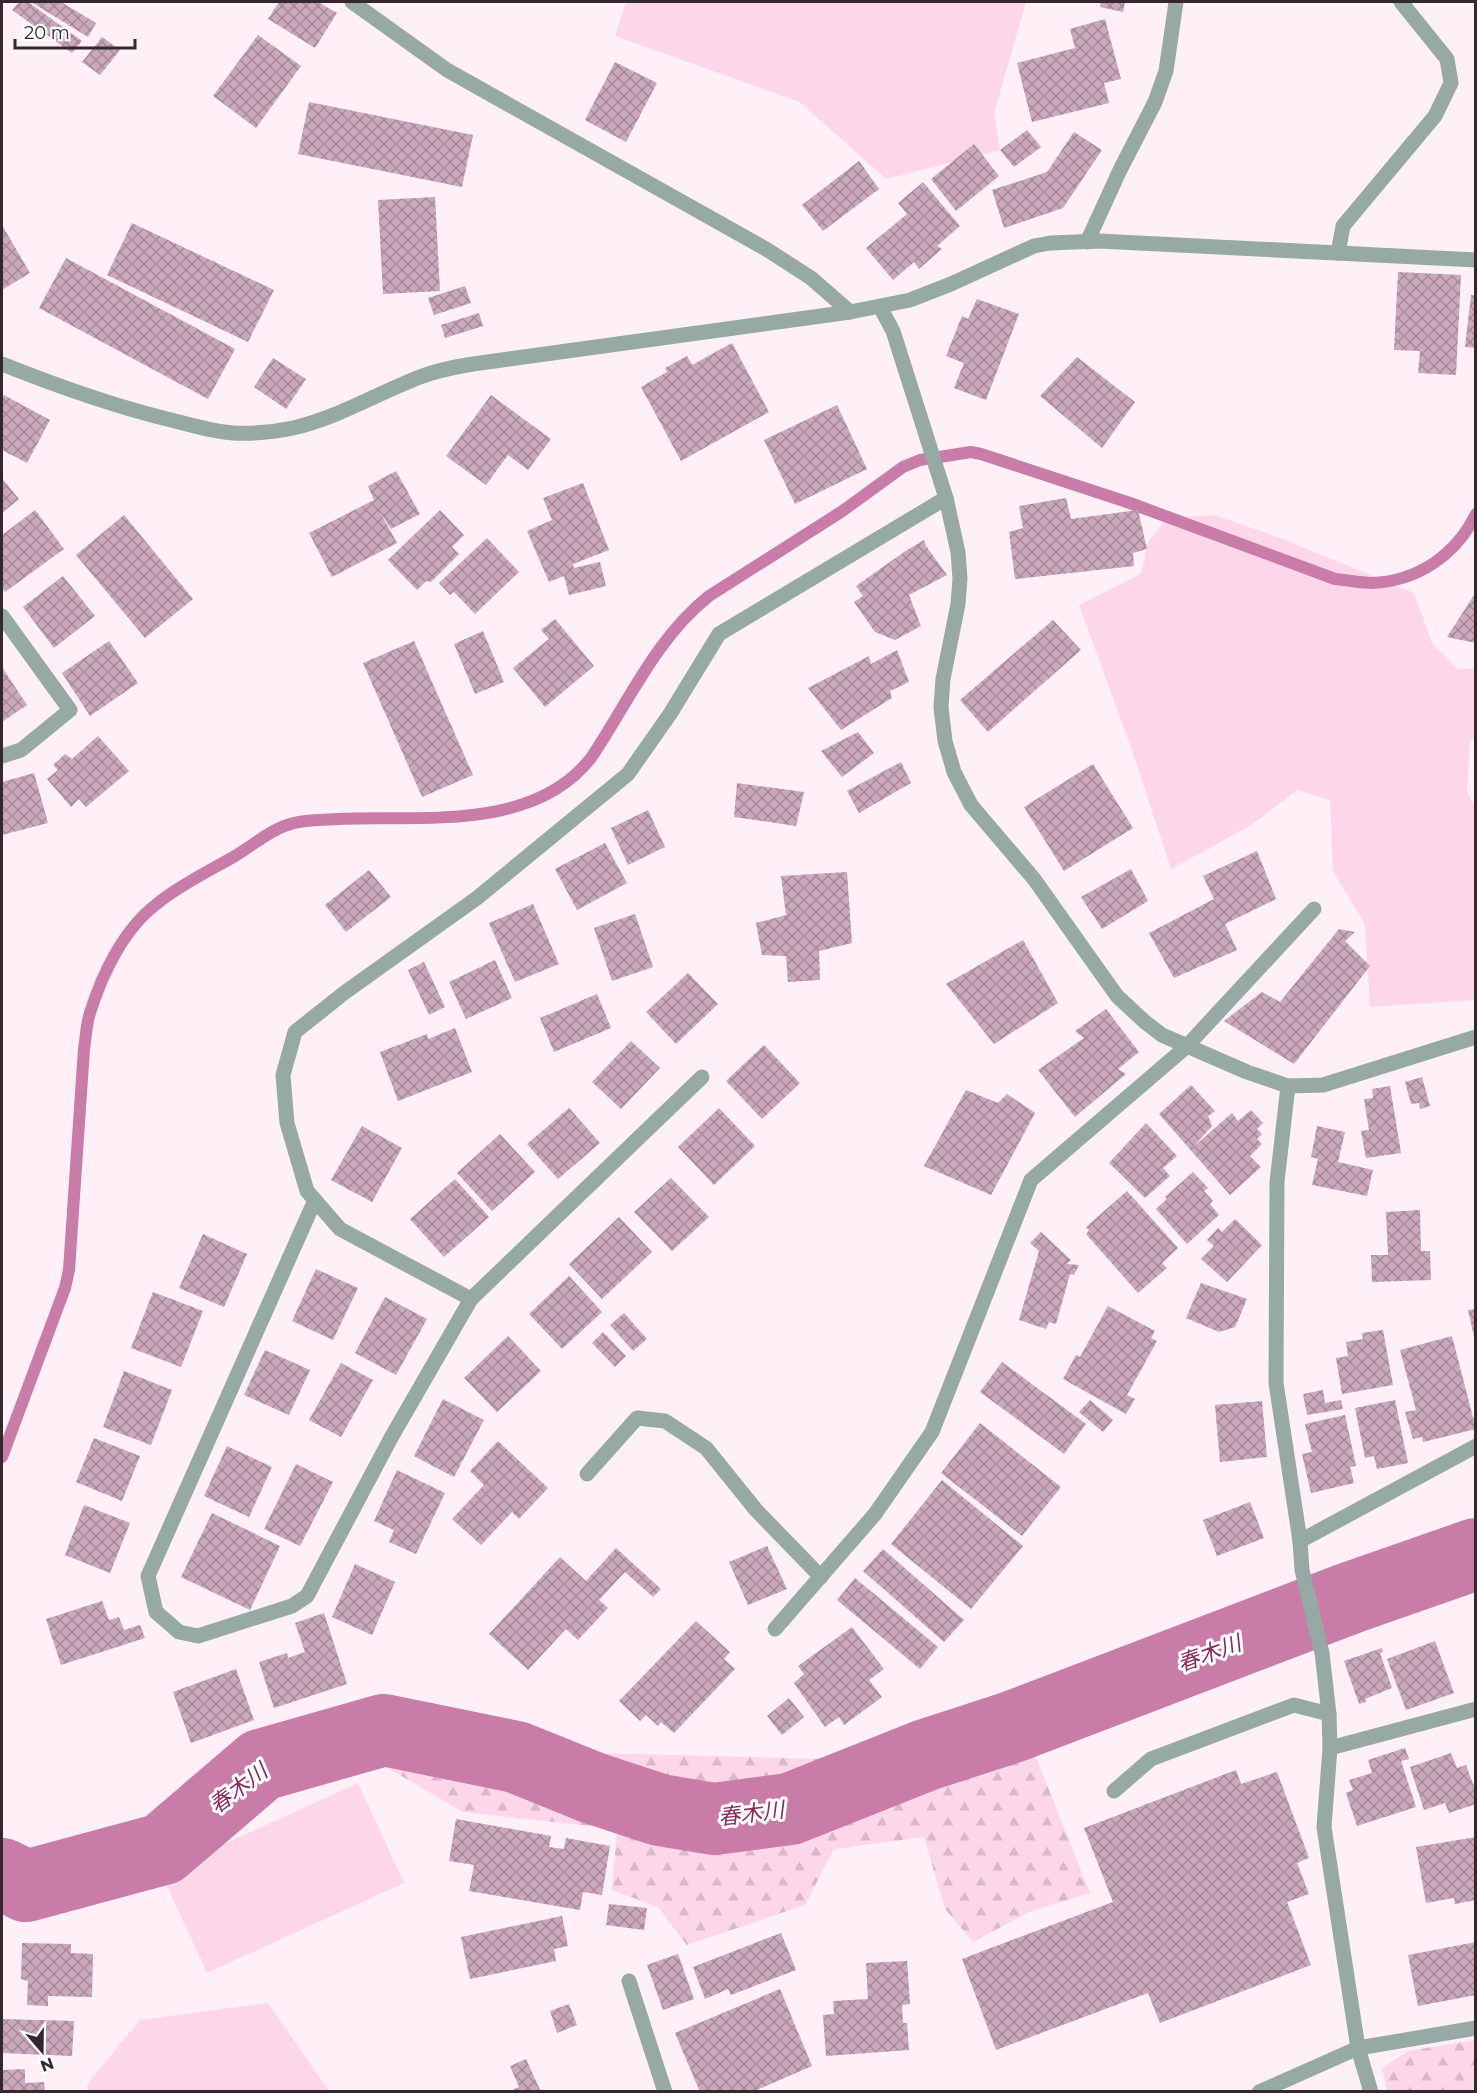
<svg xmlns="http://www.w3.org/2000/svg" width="1477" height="2093" viewBox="0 0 1477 2093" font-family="Montserrat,'Noto Sans JP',sans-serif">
<defs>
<pattern id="forest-firs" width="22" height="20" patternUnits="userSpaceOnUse" patternTransform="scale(1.5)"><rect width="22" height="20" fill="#fdd6ea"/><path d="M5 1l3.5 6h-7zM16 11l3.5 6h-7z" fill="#d9b8c9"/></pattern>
<pattern id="building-cross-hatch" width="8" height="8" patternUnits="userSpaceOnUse" patternTransform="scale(1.5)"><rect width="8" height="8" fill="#cba8bb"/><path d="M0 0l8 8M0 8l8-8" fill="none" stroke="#a68998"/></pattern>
</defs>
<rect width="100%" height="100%" fill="#fff0f7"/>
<g fill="#fdd6ea">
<polygon points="626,2 1026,2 994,113 1000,150 886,179 800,102 615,36"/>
<polygon points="1214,515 1278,537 1414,593 1432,643 1458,669 1475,669 1475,737 1470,742 1467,791 1476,809 1475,1000 1370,1007 1365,924 1333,871 1330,800 1297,790 1250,826 1171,869 1132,750 1079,605 1141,574 1148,542 1167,518"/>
<polygon points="358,1783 404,1883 207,1973 161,1873"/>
<polygon points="268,2003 329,2091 87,2091 88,2083 140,2020"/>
</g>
<g fill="url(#forest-firs)">
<polygon points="1022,1722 1090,1893 1029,1912 973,1942 945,1909 924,1837 834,1849 805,1905 687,1945 658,1907 612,1890 617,1829 463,1812 369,1757 561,1752 826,1759"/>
<polygon points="2,1860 95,1875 93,1904 2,1895"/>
<polygon points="1475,2040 1475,2091 1387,2091 1382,2068 1408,2051"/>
</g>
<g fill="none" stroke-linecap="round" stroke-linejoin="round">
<path stroke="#c87ca7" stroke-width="12" d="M2,1457l63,-169 4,-18 15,-221c2,-12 2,-24 6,-36 12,-39 34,-85 68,-110 22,-18 53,-33 77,-47 20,-12 41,-31 64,-34 92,-13 226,20 292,-64 37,-55 65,-120 118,-162l132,-84 62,-45 17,-7 51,-8 10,2 149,49 205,76c12,1 25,4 37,4 46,-2 84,-28 104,-69"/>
<polyline stroke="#c87ca7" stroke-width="72" points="2,1874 26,1886 163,1849 261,1765 384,1730 516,1757 593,1788 660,1810 714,1819 790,1809 926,1755 1012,1727 1350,1598 1476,1554"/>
</g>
<g fill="url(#building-cross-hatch)">
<polygon points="19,2 28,2 82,41 72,53 12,10"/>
<polygon points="31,2 61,2 96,23 88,37"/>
<polygon points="279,2 318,2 337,13 315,48 268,19"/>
<polygon points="1101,2 1125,2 1123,12 1100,7"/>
<polygon points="1105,19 1121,79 1104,83 1109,103 1032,122 1017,63 1075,48 1070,29"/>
<polygon points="258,35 301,66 256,128 213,96"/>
<polygon points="102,37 120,50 100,75 82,62"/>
<polygon points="615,62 657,83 626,142 585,120"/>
<polygon points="309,102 473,135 462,187 298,154"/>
<polygon points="1027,130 1041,147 1014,167 1000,150"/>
<polygon points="1074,132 1102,150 1063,208 1004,228 992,190 1047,172"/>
<polygon points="974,144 999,176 956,211 931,179"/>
<polygon points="859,161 879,189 823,231 802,205"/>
<polygon points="923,182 960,226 937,246 942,249 919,269 914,262 893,280 866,248 907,214 898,203"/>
<polygon points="435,197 440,291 383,294 378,200"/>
<polygon points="132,223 274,290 248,342 107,275"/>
<polygon points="2,225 30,273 2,290"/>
<polygon points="66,258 235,349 208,399 39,308"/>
<polygon points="1398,272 1461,275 1456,375 1418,373 1420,351 1394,350"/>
<polygon points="465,286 471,303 434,315 428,298"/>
<polygon points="1471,295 1476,295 1476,348 1465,347"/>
<polygon points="977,299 1019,314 986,400 954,388 964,363 946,356 962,316 968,319"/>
<polygon points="479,313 483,326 445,338 441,325"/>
<polygon points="732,343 769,412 681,461 641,387 667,372 665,368 687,356 692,365"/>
<polygon points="1077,357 1135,402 1102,448 1040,396"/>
<polygon points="273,358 306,379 286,409 254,387"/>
<polygon points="4,395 50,420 27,463 2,450 2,399"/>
<polygon points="491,395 551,439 528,470 508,455 486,485 446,456"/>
<polygon points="837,405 867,469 795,504 764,440"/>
<polygon points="396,471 420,514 391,529 380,512 397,543 332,577 309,533 374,500 368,486"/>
<polygon points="2,478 19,499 2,513"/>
<polygon points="583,483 609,550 573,564 574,568 600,562 606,586 569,595 564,576 549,582 527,531 552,520 543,498"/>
<polygon points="1066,498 1071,519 1138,510 1147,549 1133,553 1134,566 1015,579 1009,532 1023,528 1019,506"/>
<polygon points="35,510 64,549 5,592 2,587 2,535"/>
<polygon points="440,510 464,535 452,547 459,554 431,582 426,581 417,590 388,560"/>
<polygon points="124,515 193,599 145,638 76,555"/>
<polygon points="487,538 519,572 475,614 454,592 450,595 439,583"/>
<polygon points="924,540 926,546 947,575 909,595 921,626 895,640 875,632 854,602 863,596 856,586 904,552"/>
<polygon points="63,576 95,616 54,648 23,607"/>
<polygon points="1476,592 1476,643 1447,637"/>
<polygon points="555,619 594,666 545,707 513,668 549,639 541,630"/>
<polygon points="1053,620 1081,650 988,732 960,700"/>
<polygon points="483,631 504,682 475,694 454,644"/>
<polygon points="109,641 138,683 90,716 62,673"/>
<polygon points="414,641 473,775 422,797 363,663"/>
<polygon points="897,650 909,682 890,691 892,698 841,730 808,688 869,656 871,664"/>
<polygon points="2,667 27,705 2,722"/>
<polygon points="858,732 874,753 842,777 821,751"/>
<polygon points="98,736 129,771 86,807 79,799 71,807 47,779 58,770 53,765 65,754 72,759"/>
<polygon points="901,762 911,783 859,813 847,791"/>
<polygon points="1093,764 1133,828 1064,871 1024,807"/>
<polygon points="34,773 48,823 2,835 2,782"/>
<polygon points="737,783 804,792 796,826 734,817"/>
<polygon points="648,810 665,847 628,865 611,828"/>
<polygon points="605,843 627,883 577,910 555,869"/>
<polygon points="1257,851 1276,899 1225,924 1237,950 1174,978 1149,933 1214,899 1203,876"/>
<polygon points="1131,869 1148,901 1102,929 1081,897"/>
<polygon points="369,870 391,897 346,932 325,905"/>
<polygon points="847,872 852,943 819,951 820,980 788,982 786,956 762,955 756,923 786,915 781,876"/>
<polygon points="533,904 559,964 515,982 489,923"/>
<polygon points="635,914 653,967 612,981 594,928"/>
<polygon points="1339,929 1355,932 1345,941 1370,966 1294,1064 1224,1021 1262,992 1280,1002"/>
<polygon points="1023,940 1058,1003 994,1044 946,984"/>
<polygon points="495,960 512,998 466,1019 449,982"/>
<polygon points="424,962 445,1007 429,1015 408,970"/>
<polygon points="688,973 718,1004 676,1044 646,1012"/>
<polygon points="597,994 611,1028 554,1052 540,1018"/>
<polygon points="1106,1009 1139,1052 1118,1069 1126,1074 1075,1117 1038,1070 1084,1038 1075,1031"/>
<polygon points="455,1028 472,1072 398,1101 380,1052 427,1034 428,1039"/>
<polygon points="631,1041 660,1068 621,1109 592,1082"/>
<polygon points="764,1045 800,1083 762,1119 726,1081"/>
<polygon points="1422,1077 1430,1106 1420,1109 1419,1103 1411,1104 1405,1082"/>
<polygon points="1191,1085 1215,1111 1208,1116 1212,1126 1192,1148 1232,1113 1238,1121 1251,1110 1263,1123 1257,1129 1262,1134 1257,1139 1262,1144 1250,1156 1261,1167 1230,1195 1159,1114"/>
<polygon points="1390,1086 1401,1153 1366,1158 1361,1131 1369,1130 1364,1099 1373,1098 1372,1089"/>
<polygon points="966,1090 998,1103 1007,1094 1035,1113 991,1195 924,1166"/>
<polygon points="569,1108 600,1143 558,1179 527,1144"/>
<polygon points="719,1108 755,1146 714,1185 678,1147"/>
<polygon points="1146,1123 1177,1156 1163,1168 1170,1176 1145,1198 1109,1163"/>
<polygon points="362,1126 402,1148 372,1202 331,1180"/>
<polygon points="1317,1126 1345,1132 1338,1162 1373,1170 1367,1196 1312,1185 1318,1159 1311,1157"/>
<polygon points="500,1134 535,1172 492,1211 457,1173"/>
<polygon points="1193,1172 1208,1188 1204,1191 1213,1201 1210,1204 1219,1215 1187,1244 1156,1209 1167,1199 1165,1197"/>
<polygon points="671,1178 709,1217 672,1251 634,1212"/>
<polygon points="455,1179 489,1217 444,1257 410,1219"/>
<polygon points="1127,1191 1178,1248 1162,1263 1167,1268 1138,1293 1086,1234 1089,1230 1086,1227"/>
<polygon points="1420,1210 1421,1251 1430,1251 1431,1280 1372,1282 1371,1255 1388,1255 1386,1212"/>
<polygon points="619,1217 652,1252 602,1299 569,1264"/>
<polygon points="1235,1219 1262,1245 1227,1282 1201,1259 1214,1246 1207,1240 1218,1228 1222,1232"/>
<polygon points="1041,1232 1071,1260 1067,1264 1079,1265 1074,1275 1070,1274 1056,1324 1049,1322 1046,1329 1019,1320 1039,1251 1030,1243"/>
<polygon points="203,1234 247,1254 224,1307 179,1288"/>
<polygon points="316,1269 358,1288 333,1340 292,1321"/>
<polygon points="569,1276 602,1312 562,1349 529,1314"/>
<polygon points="1201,1283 1247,1299 1235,1327 1219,1332 1186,1318"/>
<polygon points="153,1292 203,1311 181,1367 131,1348"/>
<polygon points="385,1297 427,1319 396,1375 355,1353"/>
<polygon points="1108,1306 1155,1331 1151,1338 1157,1341 1127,1395 1135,1399 1126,1414 1063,1379 1076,1355 1080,1357"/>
<polygon points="1476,1309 1476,1341 1475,1341 1468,1310"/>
<polygon points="624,1313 647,1339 633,1351 610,1325"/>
<polygon points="1383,1330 1393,1385 1342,1394 1336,1358 1348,1356 1346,1342 1363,1339 1362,1333"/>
<polygon points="603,1332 626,1356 615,1367 592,1343"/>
<polygon points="508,1336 541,1371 497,1412 464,1378"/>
<polygon points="1452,1336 1476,1429 1423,1442 1422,1437 1413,1439 1405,1412 1416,1410 1400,1350"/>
<polygon points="265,1350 310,1370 289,1415 244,1395"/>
<polygon points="1002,1362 1086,1424 1064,1454 980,1392"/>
<polygon points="341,1363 373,1380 341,1437 309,1420"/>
<polygon points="124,1371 172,1390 151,1445 103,1427"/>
<polygon points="1323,1390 1325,1403 1341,1400 1343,1409 1307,1415 1303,1394"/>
<polygon points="443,1399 484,1420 454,1477 414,1456"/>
<polygon points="1090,1400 1113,1420 1103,1432 1079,1412"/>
<polygon points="1395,1400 1408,1463 1377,1469 1374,1456 1365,1458 1355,1408"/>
<polygon points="1262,1401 1267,1457 1220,1462 1215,1405"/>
<polygon points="1345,1415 1356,1466 1350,1467 1354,1483 1311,1493 1302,1454 1312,1452 1305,1424"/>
<polygon points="980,1423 1061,1487 1022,1536 941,1473"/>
<polygon points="94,1438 140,1456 122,1501 76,1482"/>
<polygon points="498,1441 548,1488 519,1519 512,1512 481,1545 452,1519 484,1485 470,1471"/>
<polygon points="227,1446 272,1467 249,1517 204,1496"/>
<polygon points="296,1464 333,1482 300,1546 264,1529"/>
<polygon points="397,1470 445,1493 416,1554 389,1542 394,1530 374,1521"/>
<polygon points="942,1480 1023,1546 971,1609 891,1544"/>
<polygon points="1250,1502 1264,1538 1217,1556 1203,1520"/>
<polygon points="84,1505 130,1523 110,1573 65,1555"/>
<polygon points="212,1513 280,1546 250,1610 181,1577"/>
<polygon points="767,1546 787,1589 748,1605 729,1562"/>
<polygon points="616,1548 661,1589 653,1597 625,1572 599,1600 608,1608 578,1640 566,1629 528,1670 489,1634 560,1557 586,1581"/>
<polygon points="883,1549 964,1620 944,1642 863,1571"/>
<polygon points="355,1564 395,1582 372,1635 332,1617"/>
<polygon points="855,1578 938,1647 920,1669 837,1600"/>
<polygon points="102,1601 109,1620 119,1617 124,1630 140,1625 145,1638 61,1665 46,1619"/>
<polygon points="324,1613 347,1684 274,1708 259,1662 287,1653 288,1658 305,1652 295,1623"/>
<polygon points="696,1621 730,1652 724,1659 735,1669 674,1733 661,1722 658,1726 646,1715 640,1721 619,1701"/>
<polygon points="852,1627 884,1669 869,1680 882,1697 844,1725 839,1717 825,1727 794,1683 804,1674 798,1666"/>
<polygon points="1435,1641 1454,1693 1406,1710 1387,1659"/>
<polygon points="1382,1648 1383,1652 1380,1653 1392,1688 1365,1699 1366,1702 1359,1704 1344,1661"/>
<polygon points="236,1669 254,1720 191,1743 173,1692"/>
<polygon points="789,1698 804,1717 782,1735 767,1716"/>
<polygon points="1405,1748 1409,1759 1401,1761 1416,1807 1357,1826 1346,1793 1353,1790 1349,1780 1372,1773 1368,1760"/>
<polygon points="1451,1753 1457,1768 1466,1765 1476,1792 1476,1804 1449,1813 1445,1803 1424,1810 1410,1767"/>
<polygon points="1236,1770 1241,1784 1277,1772 1309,1858 1297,1863 1309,1894 1287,1902 1311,1965 1160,2023 1148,1993 996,2050 962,1959 1113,1902 1084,1828"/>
<polygon points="456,1819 551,1836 549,1847 564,1849 566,1838 610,1846 602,1895 583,1892 580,1910 469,1891 474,1865 449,1861"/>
<polygon points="1476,1837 1476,1900 1455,1904 1454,1898 1426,1903 1416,1847"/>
<polygon points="609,1904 647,1908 644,1930 606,1925"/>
<polygon points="562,1916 568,1946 554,1949 556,1961 470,1979 461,1937"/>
<polygon points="781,1933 796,1970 731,1995 728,1989 705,1999 693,1967"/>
<polygon points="1476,1942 1476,1995 1418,2006 1408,1955"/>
<polygon points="22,1943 71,1944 71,1953 93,1954 92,1997 48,1996 48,2006 27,2005 28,1981 21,1979"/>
<polygon points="678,1954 694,1999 663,2010 647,1965"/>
<polygon points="907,1961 910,2004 902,2005 903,2023 907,2023 909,2050 826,2056 823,2015 834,2014 833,2001 868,1999 866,1963"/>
<polygon points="780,1989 812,2066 752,2092 700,2092 675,2033"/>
<polygon points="569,2004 577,2025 557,2033 550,2011"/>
<polygon points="2,2019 74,2021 72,2056 2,2053"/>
<polygon points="526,2059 541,2092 508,2092 519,2087 510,2066"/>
<polygon points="25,2069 25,2083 44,2082 45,2092 2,2092 2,2070"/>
</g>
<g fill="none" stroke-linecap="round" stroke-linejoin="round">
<g stroke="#96a9a5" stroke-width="15">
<polyline points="1300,1541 1476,1446"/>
<polyline points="1330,1748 1476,1709"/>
<polyline points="1114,1791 1151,1759 1294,1705 1329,1714"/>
</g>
<g stroke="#96a9a5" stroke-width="15">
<polyline points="352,2 447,70 766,249 811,278 850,312"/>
<polyline points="1087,242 1120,170 1155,102 1166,71 1176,2"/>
<polyline points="1338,253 1343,226 1435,116 1451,83 1447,59 1401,2"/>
<polyline points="880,307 893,331 946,498 958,552 960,579 958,604 943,679 941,707 945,741 954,772 971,805 1034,879 1117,996 1145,1022 1162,1035 1247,1072 1288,1086 1323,1085 1476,1037"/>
<polyline points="2,616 70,710 21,750 2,756"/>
<polyline points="1288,1086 1277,1182 1276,1383 1300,1541 1302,1570 1322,1653 1329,1714 1330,1748 1324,1827 1358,2048 1371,2092"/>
<polyline points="315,1200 148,1576 156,1612 179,1632 198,1636 292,1606 307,1596 392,1436 471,1299 702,1077"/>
<polyline points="471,1299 340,1229 307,1191 287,1123 283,1075 295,1032 344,993 477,898 628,774 670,714 719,634 946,498"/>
<polyline points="587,1474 637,1418 665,1421 706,1448 756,1510 821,1577"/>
<polyline points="775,1629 875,1514 932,1432 1031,1180 1186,1047 1314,909"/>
<polyline points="629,1981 665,2092"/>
<polyline points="1259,2092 1358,2048 1476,2028"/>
</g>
<path stroke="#96a9a5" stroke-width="15" d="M2,364c55,22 111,42 169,56 20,5 42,12 62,13 20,1 41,-1 60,-5 44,-10 85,-35 127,-51 17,-7 35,-10 53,-13l377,-52 60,-12 41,-16 83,-38 16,-3 49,-2 377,19"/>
</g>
<g text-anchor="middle" stroke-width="6" stroke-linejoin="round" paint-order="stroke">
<g font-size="22" font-style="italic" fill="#852c64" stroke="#fff">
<text transform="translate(1209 1653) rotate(-20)" y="8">春木川</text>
<text transform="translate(238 1788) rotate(-37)" y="8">春木川</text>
<text transform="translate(751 1813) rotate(-7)" y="8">春木川</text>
</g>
</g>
<rect width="1477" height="2093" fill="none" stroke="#34272e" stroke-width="6"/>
<g transform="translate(42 2051) rotate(160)" stroke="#ffffff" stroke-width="4.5" paint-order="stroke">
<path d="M0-4.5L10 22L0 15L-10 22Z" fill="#34272e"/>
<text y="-9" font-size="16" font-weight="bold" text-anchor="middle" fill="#34272e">N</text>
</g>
<path d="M15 39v9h120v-9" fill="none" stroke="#34272e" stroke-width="3"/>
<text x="24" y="39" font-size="18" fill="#34272e" stroke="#ffffff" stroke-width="4.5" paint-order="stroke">20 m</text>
</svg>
